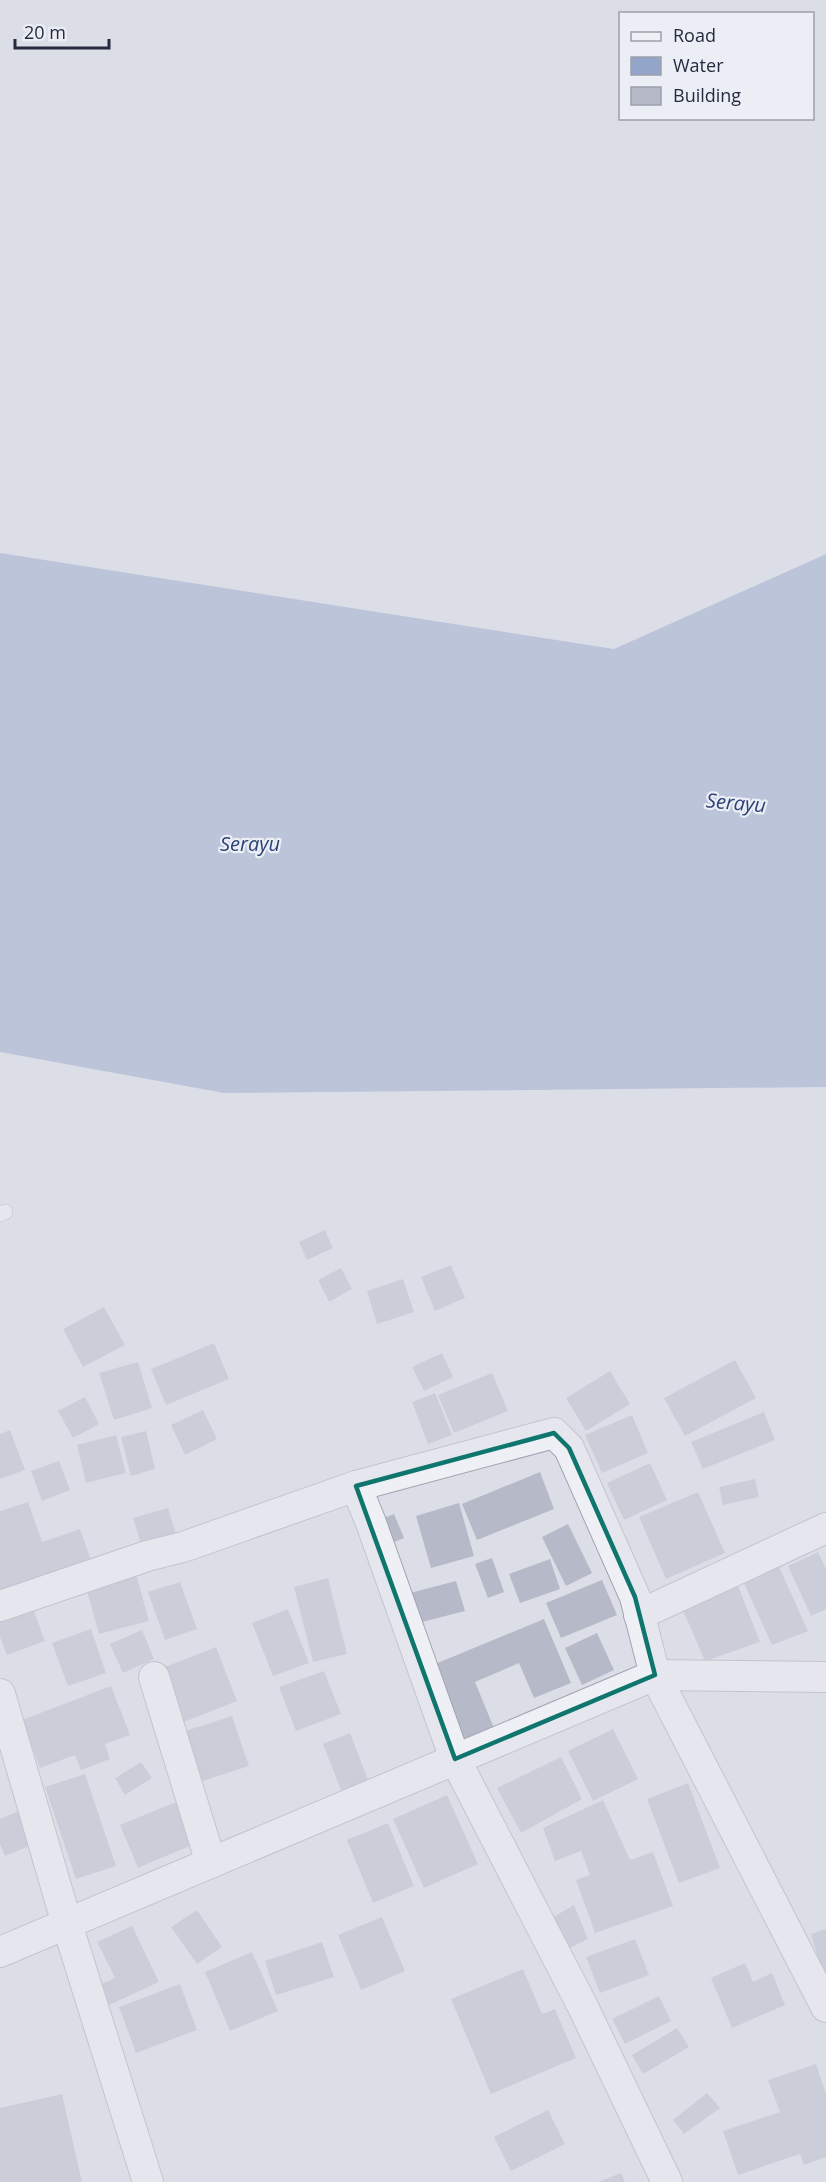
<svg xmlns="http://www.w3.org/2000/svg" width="826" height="2182" viewBox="0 0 826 2182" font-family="'Open Sans',sans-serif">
<rect width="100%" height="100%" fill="#dcdee7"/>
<polygon fill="#94a5ca" points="0,553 614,649 826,554 826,1087 224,1093 0,1052"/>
<g fill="#b6b9c7">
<polygon points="325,1230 333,1248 307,1260 299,1242"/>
<polygon points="451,1265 465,1298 435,1311 421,1277"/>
<polygon points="341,1268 352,1289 329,1302 318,1280"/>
<polygon points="403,1279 414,1312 377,1324 367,1291"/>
<polygon points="104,1307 125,1345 83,1367 63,1329"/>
<polygon points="214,1343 229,1379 166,1405 151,1369"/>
<polygon points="442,1353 453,1377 424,1391 412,1367"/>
<polygon points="735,1360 756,1398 685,1436 664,1398"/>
<polygon points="138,1362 152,1408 114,1420 99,1373"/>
<polygon points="610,1371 630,1404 586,1431 566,1398"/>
<polygon points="492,1373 508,1411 454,1433 438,1395"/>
<polygon points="435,1393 452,1435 428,1444 412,1402"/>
<polygon points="85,1397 99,1424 73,1438 58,1411"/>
<polygon points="203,1410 217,1439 185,1455 171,1425"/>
<polygon points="764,1412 775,1440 703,1469 691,1442"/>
<polygon points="632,1415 648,1453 602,1473 585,1435"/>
<polygon points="10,1430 25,1470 0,1479 0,1434"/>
<polygon points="146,1431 155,1469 131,1476 121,1437"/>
<polygon points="116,1435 126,1473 86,1483 77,1445"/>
<polygon points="59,1461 70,1490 42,1501 31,1471"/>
<polygon points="650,1463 667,1500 624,1520 607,1483"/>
<polygon points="540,1472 554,1509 477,1540 462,1504"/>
<polygon points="755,1479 759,1497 723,1505 719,1487"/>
<polygon points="698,1492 725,1553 666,1579 639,1517"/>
<polygon points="28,1502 42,1542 80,1529 93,1566 0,1598 0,1511"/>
<polygon points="459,1503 474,1556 431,1568 416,1516"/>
<polygon points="168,1508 179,1544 144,1554 133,1518"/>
<polygon points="394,1514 404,1538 382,1547 372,1523"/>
<polygon points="568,1524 592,1573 566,1586 542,1537"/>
<polygon points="818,1552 826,1569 826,1609 811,1616 788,1566"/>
<polygon points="492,1558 504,1592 488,1598 475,1564"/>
<polygon points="550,1559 560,1589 520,1603 509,1574"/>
<polygon points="777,1562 808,1631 772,1645 742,1579"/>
<polygon points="136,1574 149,1621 99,1634 86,1587"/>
<polygon points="328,1578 347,1654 313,1662 294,1587"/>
<polygon points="735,1578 760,1642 705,1661 679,1601"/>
<polygon points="602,1580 617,1615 561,1638 546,1603"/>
<polygon points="456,1581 465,1611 418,1623 410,1593"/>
<polygon points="180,1582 197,1629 165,1640 148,1592"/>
<polygon points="32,1606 45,1641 7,1655 0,1637 0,1618"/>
<polygon points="288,1609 309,1663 273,1676 252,1623"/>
<polygon points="544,1619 571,1683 534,1698 519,1663 475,1682 496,1733 462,1747 428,1667"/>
<polygon points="91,1629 106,1673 68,1686 52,1643"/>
<polygon points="142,1630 154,1659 123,1673 110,1644"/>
<polygon points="597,1633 614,1670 582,1685 565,1648"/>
<polygon points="216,1647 237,1701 181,1723 160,1669"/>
<polygon points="324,1671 341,1714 296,1731 279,1687"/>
<polygon points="111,1686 130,1735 105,1744 110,1759 81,1770 75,1755 40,1768 22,1720"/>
<polygon points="232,1716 249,1766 196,1783 179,1733"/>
<polygon points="613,1729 638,1779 593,1801 568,1751"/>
<polygon points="350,1733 370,1785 343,1795 323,1744"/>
<polygon points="561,1757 582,1799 521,1833 497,1788"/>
<polygon points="141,1762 152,1778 125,1795 115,1778"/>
<polygon points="85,1774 116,1866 76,1879 45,1787"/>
<polygon points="688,1783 720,1868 679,1883 647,1799"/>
<polygon points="447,1795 478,1864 424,1888 393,1819"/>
<polygon points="603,1800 630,1860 653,1852 673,1906 595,1933 576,1880 590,1875 581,1851 555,1861 543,1828"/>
<polygon points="176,1802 194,1844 138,1868 120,1825"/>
<polygon points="19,1811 34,1844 5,1856 0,1844 0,1819"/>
<polygon points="388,1823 414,1886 373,1903 347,1840"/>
<polygon points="574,1905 588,1939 566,1950 550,1919"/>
<polygon points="197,1910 222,1947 197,1964 171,1927"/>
<polygon points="382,1917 405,1971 361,1990 338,1935"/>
<polygon points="132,1926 159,1982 105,2007 95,1987 115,1978 97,1942"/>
<polygon points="826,1929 826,1982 825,1982 811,1934"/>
<polygon points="635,1939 649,1975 600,1993 586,1957"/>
<polygon points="322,1942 334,1977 276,1995 265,1961"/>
<polygon points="252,1952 278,2011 230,2031 205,1972"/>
<polygon points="745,1963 753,1982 772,1973 785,2005 732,2028 711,1978"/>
<polygon points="523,1969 542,2014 555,2009 576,2058 491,2094 451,1999"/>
<polygon points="180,1984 197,2030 136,2053 119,2007"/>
<polygon points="659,1996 671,2021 625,2044 612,2019"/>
<polygon points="677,2028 689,2047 643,2074 632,2055"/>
<polygon points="816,2064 826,2094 826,2157 804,2165 800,2154 738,2175 723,2131 780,2112 768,2080"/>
<polygon points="707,2093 720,2108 684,2134 673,2120"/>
<polygon points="62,2094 82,2182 0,2182 0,2108"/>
<polygon points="548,2110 565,2144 511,2171 494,2137"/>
<polygon points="621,2173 625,2182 598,2182"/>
</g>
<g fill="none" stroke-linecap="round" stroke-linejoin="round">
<defs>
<polyline id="service" points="0,1214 5,1212"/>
<g id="minor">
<polyline points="356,1486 371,1523 455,1759 583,2007 667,2182"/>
<polyline points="0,1606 147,1556 183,1547 356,1486 554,1433 569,1448 635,1597 655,1675 826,2007"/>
<polyline points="639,1615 826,1528"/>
<polyline points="154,1677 211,1863"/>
<polyline points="0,1694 67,1924 148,2182"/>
<polyline points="0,1952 655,1675 826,1677"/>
</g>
</defs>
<use href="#service" stroke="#a1a4b1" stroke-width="16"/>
<use href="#minor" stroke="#a1a4b1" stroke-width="32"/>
<use href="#service" stroke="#eff0f5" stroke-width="15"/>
<use href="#minor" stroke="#eff0f5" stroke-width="30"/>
</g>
<path d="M0 0H826V2182H0ZM554,1433l15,15 66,149 20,78 -200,84 -99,-273z" fill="#dcdee7" fill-opacity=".55" fill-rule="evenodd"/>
<path fill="none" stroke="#0f766e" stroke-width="4.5" stroke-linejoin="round" d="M554,1433l15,15 66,149 20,78 -200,84 -99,-273z"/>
<g text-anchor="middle" stroke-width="4.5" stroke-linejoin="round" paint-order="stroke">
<g font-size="20" font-style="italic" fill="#2c4175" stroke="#ebeef5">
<text transform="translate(736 803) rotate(5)" y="7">Serayu</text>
<text x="250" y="851">Serayu</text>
</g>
</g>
<rect x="619" y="12" width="195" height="108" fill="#ebeef5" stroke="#9ca0ac" stroke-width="1.5"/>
<rect x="631" y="32" width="30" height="9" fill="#eff0f5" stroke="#9ca0ac" stroke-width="1.5"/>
<text x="673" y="42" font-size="18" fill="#252a3e">Road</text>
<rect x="631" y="57" width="30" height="18" fill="#94a5ca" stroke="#9ca0ac" stroke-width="1.5"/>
<text x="673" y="72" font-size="18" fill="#252a3e">Water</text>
<rect x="631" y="87" width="30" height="18" fill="#b6b9c7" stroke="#9ca0ac" stroke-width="1.5"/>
<text x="673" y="102" font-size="18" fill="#252a3e">Building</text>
<path d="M15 39v9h94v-9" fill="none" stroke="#252a3e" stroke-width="3"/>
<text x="24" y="39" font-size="18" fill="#252a3e" stroke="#ebeef5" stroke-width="4.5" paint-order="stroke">20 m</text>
</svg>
